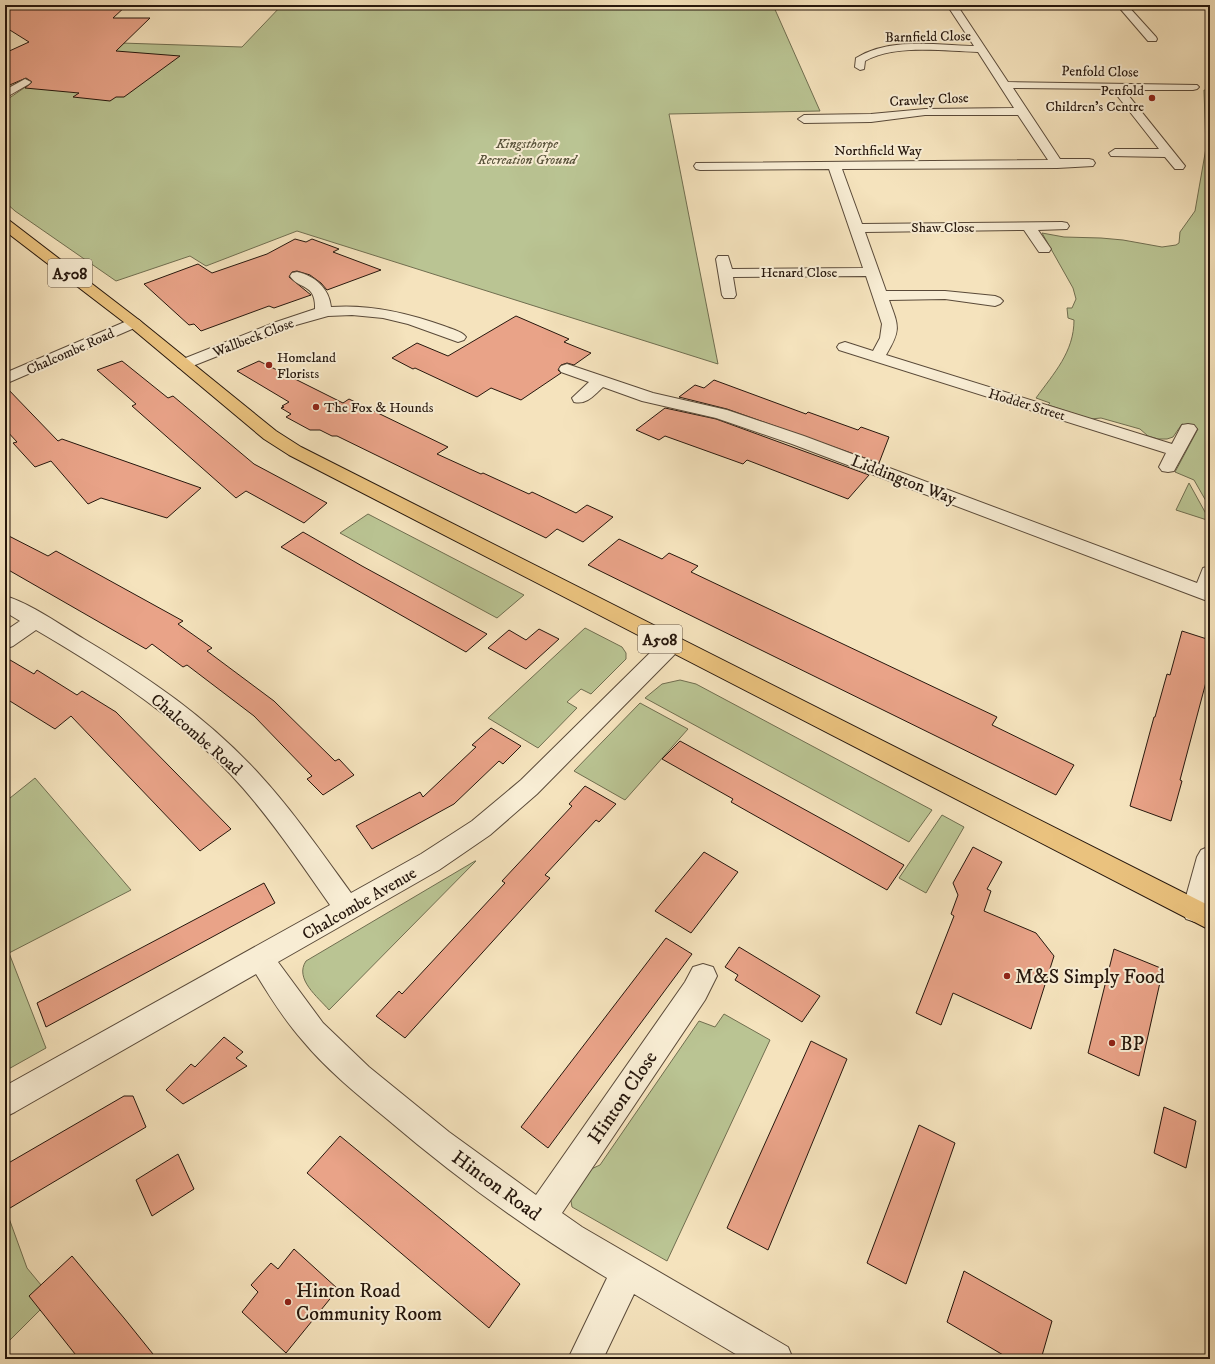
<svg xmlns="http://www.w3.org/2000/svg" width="1215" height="1364" viewBox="0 0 1215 1364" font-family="'IM FELL DW Pica',serif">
<rect width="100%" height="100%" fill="#f5e3bd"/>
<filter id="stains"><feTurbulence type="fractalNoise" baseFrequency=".005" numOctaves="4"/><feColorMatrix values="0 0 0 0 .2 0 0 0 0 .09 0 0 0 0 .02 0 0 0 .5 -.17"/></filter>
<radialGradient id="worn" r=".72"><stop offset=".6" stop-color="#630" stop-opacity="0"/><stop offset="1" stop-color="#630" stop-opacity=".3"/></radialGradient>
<g fill="#bac493" stroke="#706e50">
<polygon points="282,5 773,5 820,111 669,114 718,364 297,231 206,266 190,256 116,281 15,211 5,202 5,101 91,42 242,47"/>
<path d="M1204,90h6v418l-16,-28 -19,-8 23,-43 -16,-5 -9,13 -6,2h-9l-10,-3 -8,-7 -39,-11 -10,1 -43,-14 2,-2 -14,-5c18,-25 38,-46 38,-78l-6,-2 -1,-10h5l4,-9 -3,-11 -31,-55 22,4 37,1 22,2 39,7 14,-2 3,-2 1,-11 15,-21 11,-63z"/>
<polygon points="1189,483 1210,521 1176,510"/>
<polygon points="368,514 524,595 497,618 340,533"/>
<polygon points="585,628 622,647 626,653 626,659 591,694 581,689 567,702 577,708 538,748 488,718"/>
<polygon points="680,680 696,684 932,810 909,842 645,698 662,684"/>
<polygon points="640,703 688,729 625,800 574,771"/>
<polygon points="35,778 131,890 9,953 46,1048 5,1071 5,802"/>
<polygon points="942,815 964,827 926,893 899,878"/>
<path d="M475,861h1l-147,149c-11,-13 -35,-31 -23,-49z"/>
<polygon points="724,1014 770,1040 667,1261 572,1207 570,1195 580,1174 600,1165 699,1021 715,1027"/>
<polygon points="6,1210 27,1268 41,1285 40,1310 7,1343 5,1338 5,1211"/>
</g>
<g fill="#e9a388" stroke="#26170d">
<polygon points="5,5 127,5 113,18 150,18 116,51 180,56 124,97 116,97 110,101 73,97 79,93 25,88 32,82 26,78 5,87 5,53 29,42 5,27"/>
<polygon points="295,239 306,242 312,239 339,249 333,252 381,270 327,290 321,283 310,275 297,271 292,272 289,277 311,295 274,308 269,306 201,331 194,324 189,325 144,284 198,264 212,273 267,254"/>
<polygon points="516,316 569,339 564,342 591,353 574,365 567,363 561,365 558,370 561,373 521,400 491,388 477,397 415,368 413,369 392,358 417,343 448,356"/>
<polygon points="122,361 168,398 173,396 254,464 327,503 304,523 246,491 236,498 132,406 136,404 97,370"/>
<polygon points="259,361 343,403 349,399 448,447 437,454 481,474 483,473 529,494 532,492 576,513 587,505 613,517 583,542 557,529 546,538 337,436 332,436 320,430 310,430 286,417 291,414 281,408 284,407 282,406 289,402 237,371"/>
<polygon points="714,380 806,414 808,412 858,430 861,427 889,437 879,463 727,409 679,397 695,385 704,388"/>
<polygon points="5,386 58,441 62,439 201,488 167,518 101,498 88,504 51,461 35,467 13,443 17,442 5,429"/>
<polygon points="665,408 716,419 869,475 848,499 747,460 743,464 665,436 659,440 636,430"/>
<polygon points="303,532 362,566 487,634 466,652 281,547"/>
<polygon points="5,534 48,556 56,551 183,621 178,624 212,648 207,651 274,701 335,761 339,759 354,775 323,795 307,779 312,776 254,716 187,665 183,667 152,644 146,649 5,568"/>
<polygon points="619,539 662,559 669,553 698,566 691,572 997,717 992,725 1074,765 1056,795 588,565"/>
<polygon points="539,629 559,639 526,669 488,648 509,630 526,640"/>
<polygon points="1182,631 1210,640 1210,667 1180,780 1182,781 1171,821 1130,806 1154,717 1155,717 1167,674 1170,675"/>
<polygon points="5,657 34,674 37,670 77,695 82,691 116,712 231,829 200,851 71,716 55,729 5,698"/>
<polygon points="491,728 521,746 503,764 499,761 454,804 372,849 356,826 420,792 423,797 476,747 472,745"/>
<polygon points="680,741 851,835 904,865 887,890 731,802 733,799 662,759"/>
<polygon points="585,786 616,804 599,822 596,820 545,875 550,878 405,1038 376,1016 399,991 402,994 505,883 502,881 572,806 569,804"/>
<polygon points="973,847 1002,862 987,889 991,891 984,911 1036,933 1054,956 1031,1029 953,993 941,1025 916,1013 954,916 951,914 958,895 953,883"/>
<polygon points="704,852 738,872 691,933 655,911"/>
<polygon points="264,883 275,903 46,1027 37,1003"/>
<polygon points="666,938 692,954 548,1148 521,1127"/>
<polygon points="739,947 820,996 802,1022 735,980 738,975 725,967"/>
<polygon points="1114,949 1163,969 1139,1076 1088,1053"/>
<polygon points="224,1037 243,1052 236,1058 247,1066 183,1104 166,1090 191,1064 195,1067"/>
<polygon points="811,1041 847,1059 768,1250 727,1228"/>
<polygon points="124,1096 133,1096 146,1127 5,1211 5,1165"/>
<polygon points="1164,1107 1196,1121 1186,1168 1154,1153"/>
<polygon points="919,1125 955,1143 906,1284 867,1263"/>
<polygon points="340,1136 520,1284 489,1328 307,1173"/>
<polygon points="178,1154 194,1189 152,1216 136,1180"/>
<polygon points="294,1249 338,1289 286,1353 242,1312 258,1292 251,1285 271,1263 278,1269"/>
<polygon points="72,1256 124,1318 157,1359 79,1359 29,1296"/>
<polygon points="964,1271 1052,1321 1041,1359 1010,1359 947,1322"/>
</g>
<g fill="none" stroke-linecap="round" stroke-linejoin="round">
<defs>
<g id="minor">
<path d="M947,5h10l51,77 189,3 2,2 -2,2 -4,1h-69l61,76 -2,3h-8l-10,-12 -54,-1 -2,-3 6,-4h44l-47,-60 -99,-1 47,71h29l4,1 2,3 -2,3 -36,2 -215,1 20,55 200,-2 5,1 2,3 -2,3 -29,1 13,19 -2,3h-10l-15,-22 -159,2 21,59h59l50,5 5,2 3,3 -3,3 -5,2 -50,-7 -56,1c10,27 12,30 -3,55l286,89 10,-19 6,-1 6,1 3,4 -23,42 -6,1 -6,-1 -3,-4 7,-14 -327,-103 -2,-3 2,-3 6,-2 28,9 7,-13 2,-14 -16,-48 -133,1 3,18 -2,3h-10l-2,-3 -6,-36 2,-3h10l4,13 131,-1 -34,-99 -129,1 -4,-1 -2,-3 2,-3 352,-3 -30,-45h-93l-54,7 -67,1 -6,-4 6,-4 67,-1 54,-5 89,-1 -36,-56c-33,-1 -84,-8 -113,9l-1,8 -4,1 -5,-3 1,-9c34,-21 80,-13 118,-12z"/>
<polygon points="1117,5 1127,5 1156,37 1157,39 1156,41 1148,41"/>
<polygon points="25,79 31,82 29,84 5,98 5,90"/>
<path d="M297,272c18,4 32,16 34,35 39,-3 77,6 113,19 7,3 18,5 22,11l-2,3 -6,2 -50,-18 -25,-6 -31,-3 -24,1 -32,9 -106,42 -6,2 -6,-2 -2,-3 2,-3 98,-39 39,-13c1,-26 -16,-19 -25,-33l2,-3z"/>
<polygon points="134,318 139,320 142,323 139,326 5,384 5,373"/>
<path d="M567,364l86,29 74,17 77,26 393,147 6,-15 7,-2v36l-418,-158 -76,-26 -74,-17 -39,-14c-9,8 -16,18 -29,15l-2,-4 17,-16 -28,-10 -2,-3 2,-3z"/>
<path d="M5,596c25,7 57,30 79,43 64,38 125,80 175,135 34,37 63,79 92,119l70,-39 51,-33 49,-41 142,-140 8,-3 8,3 3,5 -3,5 -142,144 -47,41 -51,35 -161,92 45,61 46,44 80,65 87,63 149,-213 8,-15 10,-3 10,3 4,9 -12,24 -143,213 20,14 206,120 5,12h-49l-110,-65 -31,65h-35l39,-81c-78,-47 -151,-100 -220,-159 -29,-24 -60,-49 -84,-78 -18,-20 -33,-44 -47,-67l-241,138 -10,5v-31l325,-181c-28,-40 -55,-80 -87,-117 -58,-66 -132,-114 -207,-158l-23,16 -8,3v-18l15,-10 -15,-9z"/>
<polygon points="1210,846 1210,904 1204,919 1195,922 1186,919 1182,911 1197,857 1201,850"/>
</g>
<polygon id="highway" points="5,220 10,221 139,320 276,431 301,447 1210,906 1210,930 289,455 264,439 129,326 5,231"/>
</defs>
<use href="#minor" stroke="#5a4a39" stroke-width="2"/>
<use href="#highway" stroke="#26170d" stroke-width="2"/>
<use href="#minor" fill="#f8edd4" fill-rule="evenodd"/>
<use href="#highway" fill="#eac27e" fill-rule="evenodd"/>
</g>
<g fill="#8f2418" stroke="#f8edd4" stroke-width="1.5">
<circle cx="1152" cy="98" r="4"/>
<circle cx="269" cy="365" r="4"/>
<circle cx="316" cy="407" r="4"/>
<circle cx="1007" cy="976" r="4"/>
<circle cx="1112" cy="1043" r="4"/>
<circle cx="288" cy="1302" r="4"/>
</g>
<g text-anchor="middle" stroke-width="4" stroke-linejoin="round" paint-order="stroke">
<g font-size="14" fill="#26170d" stroke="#f8edd4">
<text transform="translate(928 36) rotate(-1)" y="5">Barnfield Close</text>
<text transform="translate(1100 71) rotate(1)" y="5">Penfold Close</text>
<text transform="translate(929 99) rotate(-3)" y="5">Crawley Close</text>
<text x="878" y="155">Northfield Way</text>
<text x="943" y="232">Shaw Close</text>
<text x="799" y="277">Henard Close</text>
<text transform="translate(253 337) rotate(-21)" y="5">Wallbeck Close</text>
<text transform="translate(70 351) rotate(-24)" y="5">Chalcombe Road</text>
<text transform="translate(1027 404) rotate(17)" y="5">Hodder Street</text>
</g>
<g font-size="14" fill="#26170d" stroke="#f8edd4" text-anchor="start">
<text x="1144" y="95" text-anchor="end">Penfold<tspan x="1144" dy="16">Children's Centre</tspan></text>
<text x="277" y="362">Homeland<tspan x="277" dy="16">Florists</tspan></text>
<text x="324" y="412">The Fox &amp; Hounds</text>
</g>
<g font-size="14" font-style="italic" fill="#5a543c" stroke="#f8edd4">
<text x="527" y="148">Kingsthorpe<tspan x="527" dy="16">Recreation Ground</tspan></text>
</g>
<g fill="#f8edd4" stroke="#655749" stroke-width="1">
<rect x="48" y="259" width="44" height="28" rx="3"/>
<rect x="638" y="625" width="44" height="28" rx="3"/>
</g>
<g font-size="16" font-weight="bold" fill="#26170d">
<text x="70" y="279">A508</text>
<text x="660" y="645">A508</text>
</g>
<g font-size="17" fill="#26170d" stroke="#f8edd4">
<text transform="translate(904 479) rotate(21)" y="6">Liddington Way</text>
<text transform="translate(197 734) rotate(41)" y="6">Chalcombe Road</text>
<text transform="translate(359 903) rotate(-30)" y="6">Chalcombe Avenue</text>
</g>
<g font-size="20" fill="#26170d" stroke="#f8edd4" text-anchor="start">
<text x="1015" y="983">M&amp;S Simply Food</text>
<text x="1120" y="1050">BP</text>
<text x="296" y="1297">Hinton Road<tspan x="296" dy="23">Community Room</tspan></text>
</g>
<g font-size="20" fill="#26170d" stroke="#f8edd4">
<text transform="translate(622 1097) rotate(-56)" y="7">Hinton Close</text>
<text transform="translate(497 1185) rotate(36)" y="7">Hinton Road</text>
</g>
</g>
<rect width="1215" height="1364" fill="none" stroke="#f5e3bd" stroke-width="20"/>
<rect x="6" y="6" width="1203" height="1352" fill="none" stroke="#26170d" stroke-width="2"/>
<rect x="10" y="10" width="1195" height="1344" fill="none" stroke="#26170d"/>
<rect width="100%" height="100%" filter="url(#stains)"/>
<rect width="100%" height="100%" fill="url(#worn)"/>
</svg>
